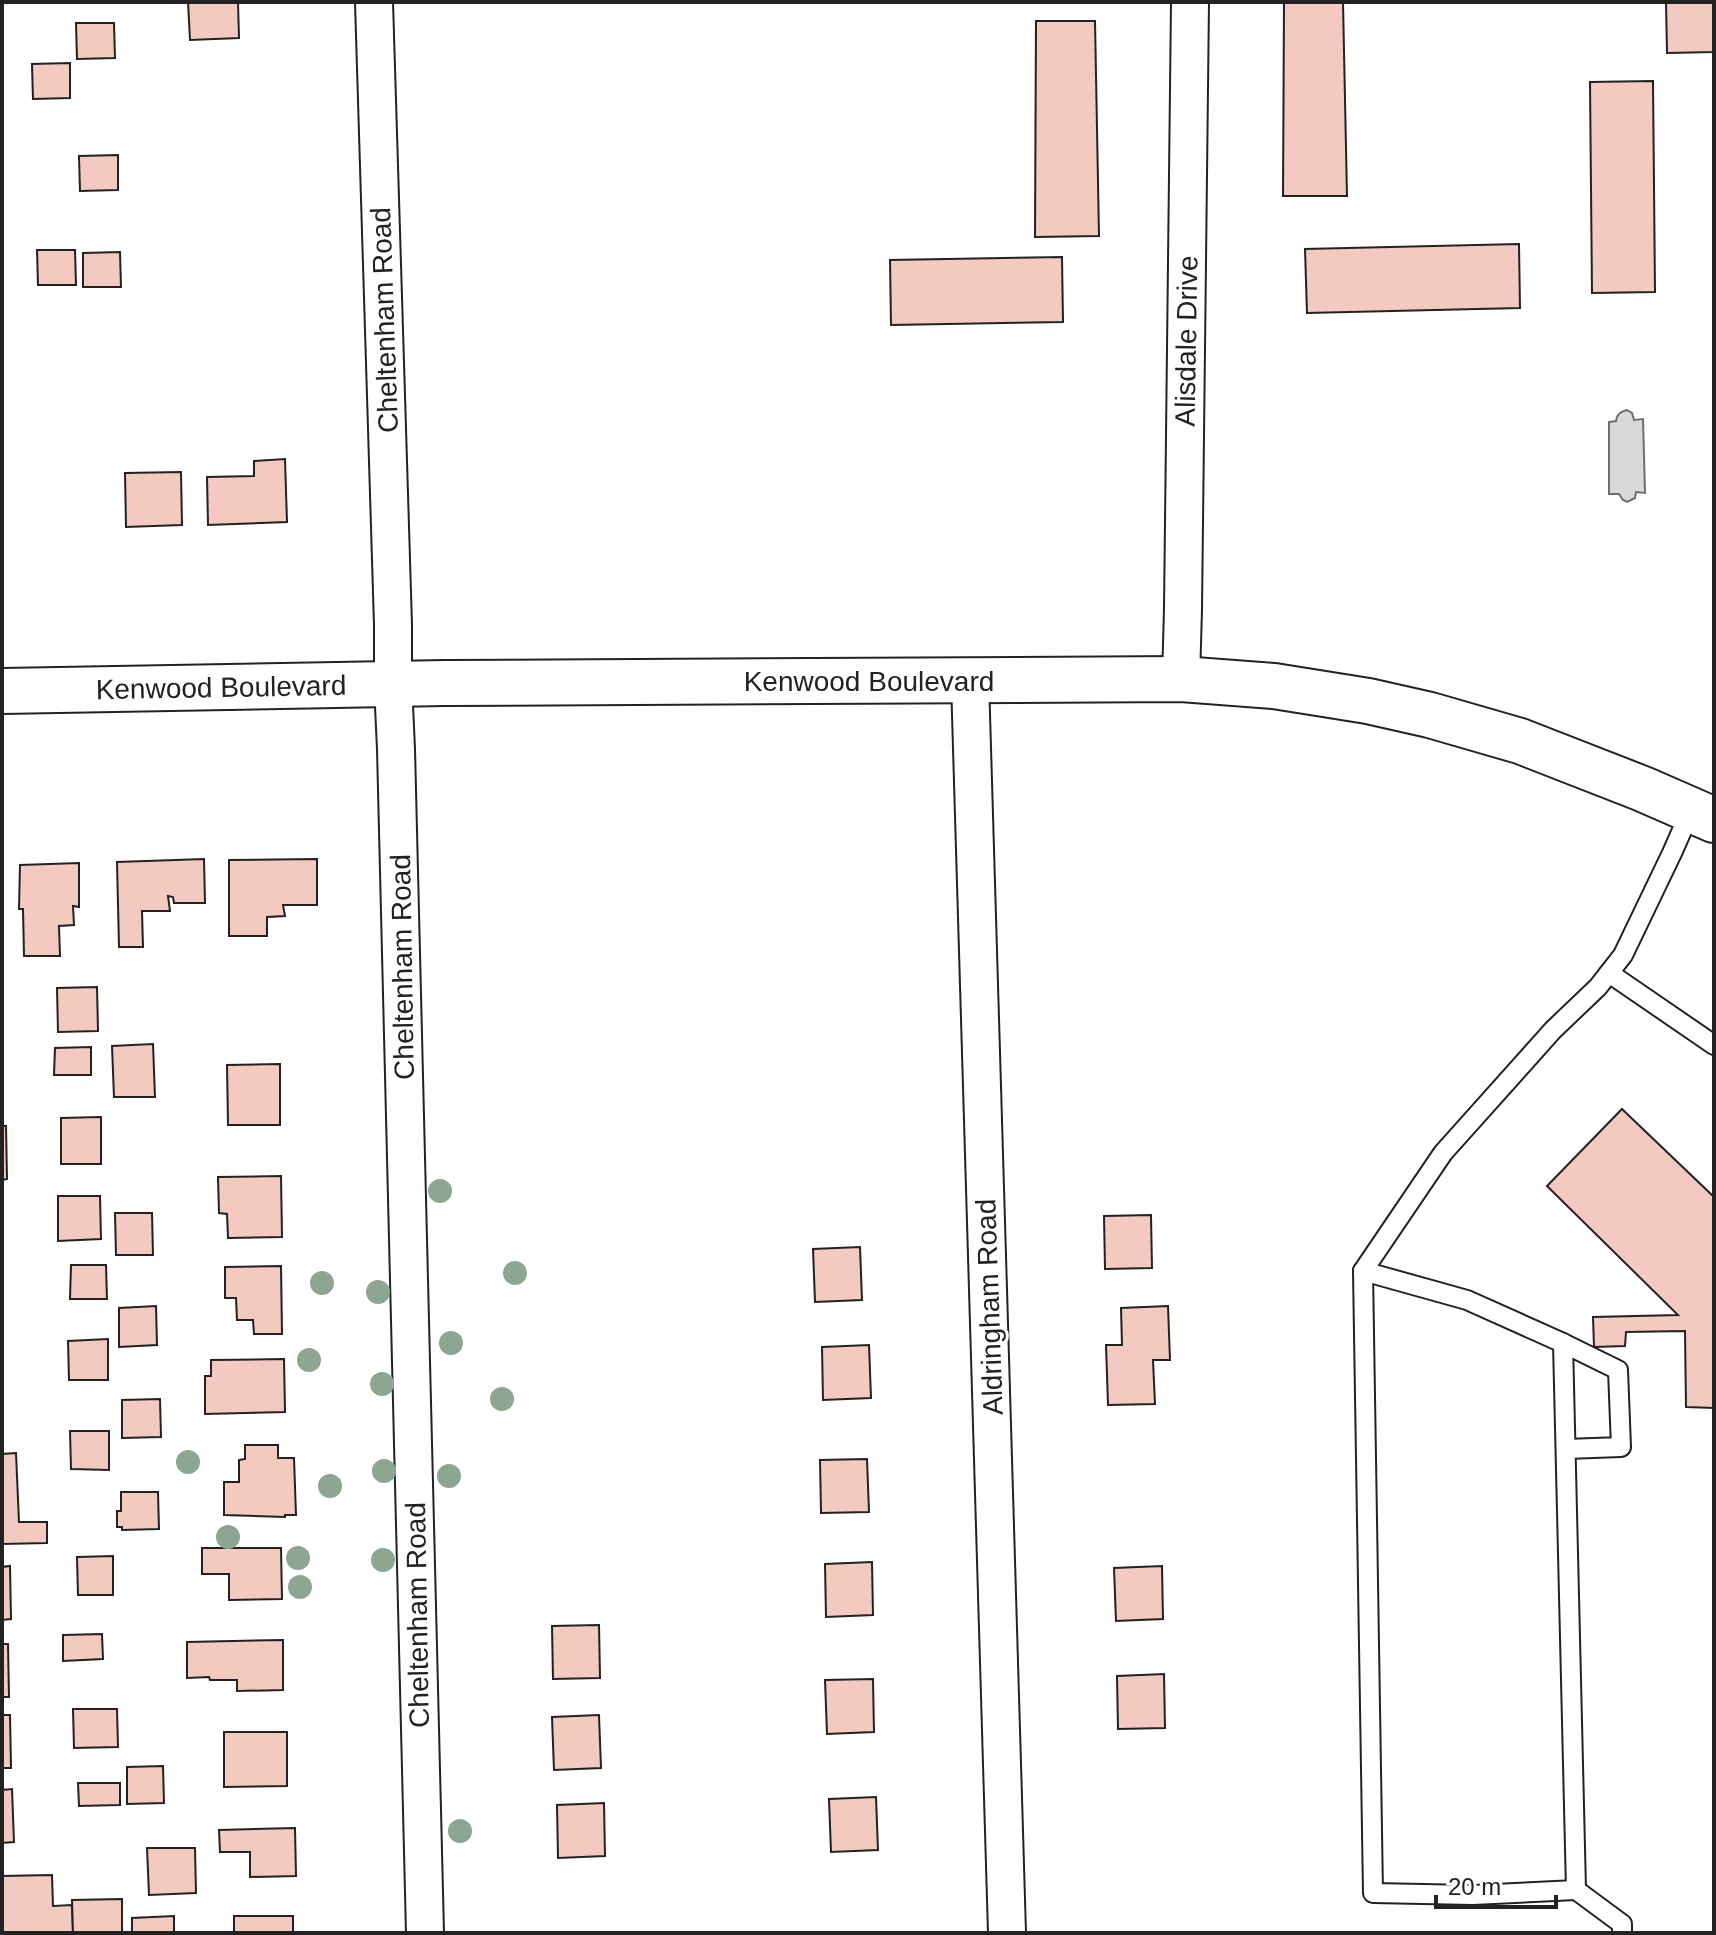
<svg xmlns="http://www.w3.org/2000/svg" width="1716" height="1935" viewBox="0 0 1716 1935" font-family="Helvetica,sans-serif">
<rect width="100%" height="100%" fill="#fff"/>
<path fill="#d9d9d9" stroke="#6f6f6f" stroke-width="2" d="M1627,410l5,3 2,7 9,-1 2,74 -9,-1 -1,6 -8,4 -4,-2 -4,-6h-10v-72l7,-1c1,-7 4,-9 11,-11z"/>
<g fill="#f3c9c0" stroke="#222" stroke-width="2">
<polygon points="188,2 238,2 239,38 190,40"/>
<polygon points="1284,2 1343,2 1347,196 1283,196"/>
<polygon points="1666,2 1714,2 1714,52 1667,53"/>
<polygon points="1036,21 1095,21 1099,236 1035,237"/>
<polygon points="76,23 114,23 115,58 77,59"/>
<polygon points="70,63 70,98 33,99 32,64"/>
<polygon points="1653,81 1655,292 1592,293 1590,82"/>
<polygon points="118,155 118,190 80,191 79,156"/>
<polygon points="1519,244 1520,308 1307,313 1305,249"/>
<polygon points="37,250 75,250 76,285 38,285"/>
<polygon points="120,252 121,287 83,287 83,253"/>
<polygon points="1062,257 1063,322 891,325 890,260"/>
<polygon points="285,459 287,522 208,525 207,477 254,476 254,461"/>
<polygon points="181,472 182,525 126,527 125,473"/>
<polygon points="204,859 205,903 174,903 173,897 168,896 170,911 142,911 143,947 119,947 117,862"/>
<polygon points="317,859 317,905 283,905 285,916 267,917 267,936 229,936 229,860"/>
<polygon points="79,863 79,907 73,906 74,925 59,926 60,956 24,956 23,909 19,909 20,865"/>
<polygon points="97,987 98,1031 58,1032 57,988"/>
<polygon points="153,1044 155,1097 114,1097 112,1046"/>
<polygon points="91,1047 91,1075 54,1075 55,1048"/>
<polygon points="280,1064 280,1125 228,1125 227,1065"/>
<polygon points="1622,1109 1714,1197 1714,1408 1686,1407 1685,1331 1626,1332 1625,1346 1594,1347 1593,1317 1678,1315 1547,1186"/>
<polygon points="101,1117 101,1164 61,1164 61,1118"/>
<polygon points="2,1126 6,1126 7,1179 2,1180"/>
<polygon points="281,1176 282,1237 228,1238 227,1214 219,1213 218,1177"/>
<polygon points="58,1196 100,1196 101,1239 58,1241"/>
<polygon points="115,1213 152,1213 153,1255 116,1255"/>
<polygon points="1151,1215 1152,1268 1105,1269 1104,1216"/>
<polygon points="860,1247 862,1300 815,1302 813,1249"/>
<polygon points="71,1265 106,1265 107,1299 70,1299"/>
<polygon points="281,1266 282,1334 254,1334 253,1320 237,1320 236,1298 225,1298 225,1267"/>
<polygon points="156,1306 157,1345 119,1347 119,1308"/>
<polygon points="1168,1306 1170,1360 1153,1360 1155,1404 1108,1405 1106,1345 1122,1345 1121,1308"/>
<polygon points="108,1339 108,1380 69,1380 68,1341"/>
<polygon points="869,1345 871,1398 823,1400 822,1347"/>
<polygon points="284,1359 285,1412 205,1414 205,1376 211,1376 211,1360"/>
<polygon points="160,1399 161,1437 122,1438 122,1400"/>
<polygon points="70,1431 109,1431 109,1470 71,1469"/>
<polygon points="245,1445 278,1445 278,1458 294,1458 296,1515 285,1515 285,1517 224,1515 224,1482 239,1482 239,1460 245,1459"/>
<polygon points="16,1453 19,1522 47,1522 47,1543 2,1544 2,1454"/>
<polygon points="867,1459 869,1512 821,1513 820,1460"/>
<polygon points="121,1492 158,1492 159,1529 122,1530 122,1527 117,1527 117,1511 121,1511"/>
<polygon points="202,1548 281,1548 282,1599 229,1600 229,1574 202,1574"/>
<polygon points="113,1556 113,1595 78,1595 77,1557"/>
<polygon points="872,1562 873,1615 826,1617 825,1564"/>
<polygon points="10,1566 11,1619 2,1620 2,1567"/>
<polygon points="1162,1566 1163,1619 1116,1621 1114,1568"/>
<polygon points="599,1625 600,1678 553,1679 552,1626"/>
<polygon points="102,1634 103,1659 63,1661 63,1635"/>
<polygon points="283,1640 283,1690 237,1691 237,1680 210,1680 209,1677 187,1678 187,1642"/>
<polygon points="2,1644 8,1644 9,1697 2,1697"/>
<polygon points="1164,1674 1165,1728 1118,1729 1117,1676"/>
<polygon points="873,1679 874,1732 827,1734 825,1680"/>
<polygon points="73,1709 117,1709 118,1747 74,1748"/>
<polygon points="2,1715 10,1715 11,1768 2,1768"/>
<polygon points="599,1715 601,1768 554,1770 552,1717"/>
<polygon points="224,1732 287,1732 287,1786 224,1787"/>
<polygon points="163,1766 164,1803 127,1804 127,1767"/>
<polygon points="78,1783 120,1783 120,1805 79,1806"/>
<polygon points="12,1789 14,1842 2,1843 2,1790"/>
<polygon points="876,1797 878,1850 831,1852 829,1799"/>
<polygon points="604,1803 605,1856 558,1858 557,1805"/>
<polygon points="295,1828 296,1876 250,1877 250,1852 220,1852 219,1830"/>
<polygon points="147,1848 195,1848 196,1893 149,1895"/>
<polygon points="52,1875 53,1906 72,1905 73,1933 2,1933 2,1876"/>
<polygon points="122,1899 122,1933 73,1933 72,1900"/>
<polygon points="174,1916 174,1933 132,1933 132,1918"/>
<rect x="234" y="1916" width="59" height="17"/>
</g>
<g fill="none" stroke-linecap="round" stroke-linejoin="round">
<defs>
<g id="lane">
<polyline points="1609,973 1714,1045"/>
<polyline points="1363,1271 1467,1300 1563,1343 1576,1890 1622,1924 1622,1933"/>
<polyline points="1563,1343 1618,1370 1621,1447 1566,1449"/>
<polyline points="1576,1890 1473,1895 1373,1893 1363,1271 1443,1153 1553,1030 1598,987 1623,955 1672,853 1691,810"/>
</g>
<g id="street">
<polyline points="374,2 393,625 393,684 396,749 425,1933"/>
<polyline points="1181,679 1183,609 1190,2"/>
<polyline points="970,680 1007,1933"/>
</g>
<polyline id="secondary" points="2,691 445,683 1181,679 1274,686 1368,701 1430,715 1520,741 1643,789 1714,820"/>
</defs>
<use href="#lane" stroke="#222" stroke-width="22"/>
<use href="#street" stroke="#222" stroke-width="40"/>
<use href="#secondary" stroke="#222" stroke-width="48"/>
<use href="#lane" stroke="#fff" stroke-width="18"/>
<use href="#street" stroke="#fff" stroke-width="36"/>
<use href="#secondary" stroke="#fff" stroke-width="44"/>
</g>
<g fill="#8da692">
<circle cx="440" cy="1191" r="12"/>
<circle cx="515" cy="1273" r="12"/>
<circle cx="322" cy="1283" r="12"/>
<circle cx="378" cy="1292" r="12"/>
<circle cx="451" cy="1343" r="12"/>
<circle cx="309" cy="1360" r="12"/>
<circle cx="382" cy="1384" r="12"/>
<circle cx="502" cy="1399" r="12"/>
<circle cx="188" cy="1462" r="12"/>
<circle cx="384" cy="1471" r="12"/>
<circle cx="449" cy="1476" r="12"/>
<circle cx="330" cy="1486" r="12"/>
<circle cx="228" cy="1537" r="12"/>
<circle cx="298" cy="1558" r="12"/>
<circle cx="383" cy="1560" r="12"/>
<circle cx="300" cy="1587" r="12"/>
<circle cx="460" cy="1831" r="12"/>
</g>
<g text-anchor="middle" stroke-width="6" stroke-linejoin="round" paint-order="stroke">
<g font-size="28" fill="#222" stroke="#fff">
<text transform="translate(384 320) rotate(-92)" y="10">Cheltenham Road</text>
<text transform="translate(1186 341) rotate(-89)" y="10">Alisdale Drive</text>
<text x="869" y="691">Kenwood Boulevard</text>
<text transform="translate(221 687) rotate(-1)" y="10">Kenwood Boulevard</text>
<text transform="translate(402 967) rotate(-91)" y="10">Cheltenham Road</text>
<text transform="translate(989 1307) rotate(-92)" y="10">Aldringham Road</text>
<text transform="translate(417 1615) rotate(-91)" y="10">Cheltenham Road</text>
</g>
</g>
<rect width="1716" height="1935" fill="none" stroke="#222222" stroke-width="8"/>
<path d="M1436 1895v12h120v-12" fill="none" stroke="#222222" stroke-width="4"/>
<text x="1448" y="1895" font-size="24" fill="#222222" stroke="#ffffff" stroke-width="6" paint-order="stroke">20 m</text>
</svg>
